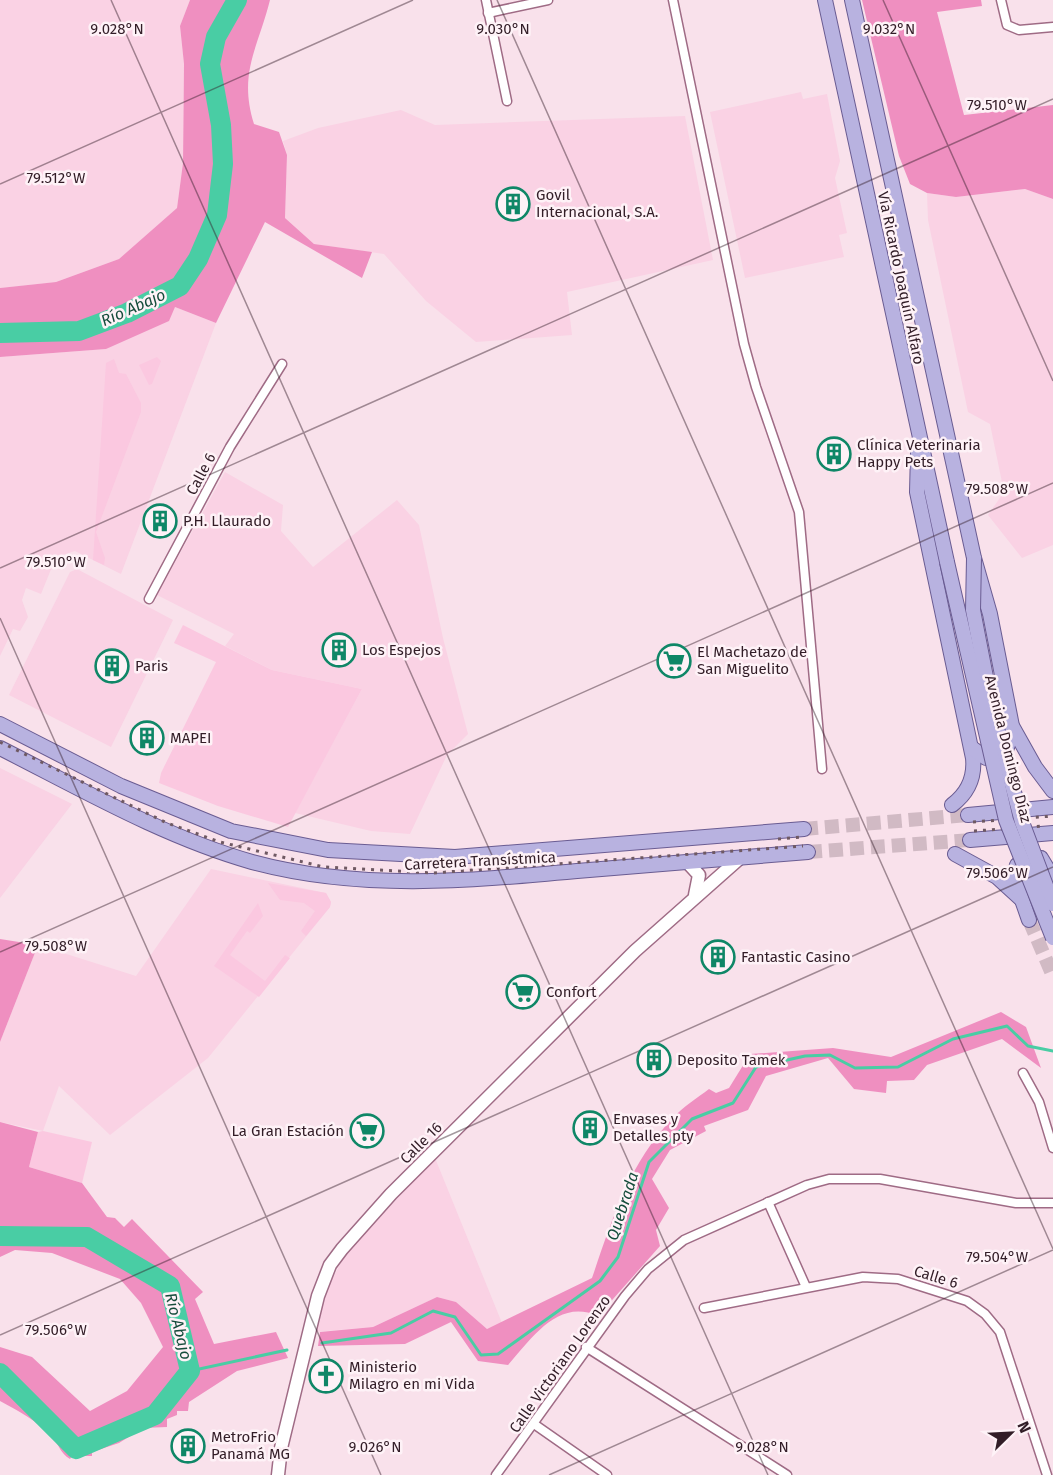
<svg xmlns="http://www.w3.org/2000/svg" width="1053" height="1475" viewBox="0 0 1053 1475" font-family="'Fira Sans',sans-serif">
<rect width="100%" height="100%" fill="#f9e1eb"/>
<g fill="#fad2e4">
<polygon points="0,0 190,0 180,26 184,64 183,163 177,208 119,259 56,282 0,288"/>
<polygon points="801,92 803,99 827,94 840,161 835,178 847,233 839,235 844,257 745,278 710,112"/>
<polygon points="401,110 435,125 685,116 713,260 567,292 572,335 476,342 426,301 384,254 314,244 285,218 287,155 283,141 318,128"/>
<polygon points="1025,189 1053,199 1053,545 1022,558 988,515 1004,492 990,424 968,412 928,220 927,193 956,197"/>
<polygon points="175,307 216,323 121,574 75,551 56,557 41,594 26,588 22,600 28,617 20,631 13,629 0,656 0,357 106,349"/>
<polygon points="225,472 283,505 281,531 313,567 397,500 419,525 443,638 468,734 447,755 410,834 371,831 295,813 362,689 272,670 225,646 234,634 157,595"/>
<polygon points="77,569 173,620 111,747 9,695 70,572"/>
<polygon points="0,768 72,804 0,898"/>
<polygon points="211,869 326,893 331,902 330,907 208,1058 110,1135 59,1086 43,1131 0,1122 0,1042 38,945 136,976"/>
<polygon points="435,1158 502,1323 487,1329 456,1302 437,1297 373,1327 315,1332 325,1293 345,1255"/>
</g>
<g fill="#fbc8e0">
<polygon points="157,357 161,361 152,384 149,385 139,365"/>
<polygon points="114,359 119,373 126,374 141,403 141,412 96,532 105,558 104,565 93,560 106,363"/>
<polygon points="183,625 272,670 362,689 288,827 218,806 159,783 161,773 216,662 174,643"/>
<polygon points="268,883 326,893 331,902 330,907 306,936 301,931 315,911 304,903 280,900"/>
<polygon points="258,903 263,916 250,933 247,931 230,955 265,981 285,955 290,958 259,997 214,966"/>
<polygon points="43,1131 92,1142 82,1183 29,1167 38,1132"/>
</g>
<g fill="#ef8fc0">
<path d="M190,0h80c-12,48 -32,73 -16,124l25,8 8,23 -2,63 29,26 58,8 -10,26 -97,-56 -49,101 -41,-16 -6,14 -63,28 -106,8v-69l56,-6 63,-23 58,-51 6,-45 1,-99 -4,-38z"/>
<polygon points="862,0 981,0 982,6 937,12 964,115 1053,105 1053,199 1025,189 956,197 927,193 910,184 899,156"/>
<polygon points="0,939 38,945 0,1042"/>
<path d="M1001,1012l25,15 15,41 -39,-29 -75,26 -13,15 -27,1 -1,12 -32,-4 -26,-31 -62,18 -18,34 -44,16 2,5 -36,19 -18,29 17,29 -13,22 4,16 -62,70c-40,-18 -66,22 -90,49l-30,-4 -27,-39 -46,22 -87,2 2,-14 53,-5 64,-30 19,5 31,27 105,-51c20,-58 37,-115 81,-160 10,-11 24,-20 36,-29l7,4 13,-5 21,-34 83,-6 58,9z"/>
<path d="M0,1122l38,10 -9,35 53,16 25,34 8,1 9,9 8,-8 71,73 -8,7 19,45 62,-12 12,26 -51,13 -48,31 -1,9h-11v4l-10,4v8l-24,1 -24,15 -27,9v4h-20l-2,3c-10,-6 -10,-13 -18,-22 -14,-16 -34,-26 -52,-36v-54l32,10 58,54 37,-20 36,-44 -22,-44 -21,-24 -68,-26 -37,-3 -15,7z"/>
</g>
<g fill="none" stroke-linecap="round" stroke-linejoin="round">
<g stroke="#49cda4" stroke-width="3">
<polyline points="322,1343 391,1333 433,1311 455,1317 481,1355 498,1354 600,1281 618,1257 649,1162 692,1119 733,1103 756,1067 805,1056 830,1055 855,1068 898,1067 953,1039 1007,1026 1028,1046 1053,1051"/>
<polyline points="190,1371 287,1350"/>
</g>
<g stroke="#49cda4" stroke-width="20">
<polyline points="0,333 79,331 127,313 180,286 198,259 217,215 223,164 221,125 210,64 216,37 237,0"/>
<polyline points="0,1236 87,1237 170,1286 190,1371 155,1415 76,1449 0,1373"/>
</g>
<g stroke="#d1bac4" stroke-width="14" stroke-dasharray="14 7" stroke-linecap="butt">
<polyline points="804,829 968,815"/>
<polyline points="808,852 970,840"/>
<polyline points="1029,920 1053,976"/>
</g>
<defs>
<g id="minor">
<polyline points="486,0 507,101"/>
<polyline points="673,0 744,344 756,387 799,512 822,769"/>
<polyline points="1001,0 1007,25 1019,30 1053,27"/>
<polyline points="488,13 548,0"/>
<polyline points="149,599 230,447 282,364"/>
<polyline points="1023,1073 1039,1102 1053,1148"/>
<polyline points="768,1202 806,1287"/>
<polyline points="704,1308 863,1277 898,1279 967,1301 985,1314 1000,1332 1047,1475"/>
<polyline points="586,1347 787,1475"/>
<polyline points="534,1424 607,1475"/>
<polyline points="496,1475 625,1296 648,1269 684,1240 807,1185 829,1179 880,1179 1016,1203 1053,1203"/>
</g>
<g id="secondary">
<polyline points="687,862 699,875 695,895"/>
<polyline points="278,1475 281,1448 318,1296 330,1265 342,1249 391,1194 635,951 740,858"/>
</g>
<g id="primary">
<polyline points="825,0 947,562"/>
<polyline points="852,0 974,558 990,614 1012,726 1035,767 1053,791"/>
<path d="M918,452l-1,40 56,266c2,20 -5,35 -21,47"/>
<polyline points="0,724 121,786 231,831 328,850 455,857 804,829"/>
<path d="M0,748c81,41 164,89 252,114 107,29 216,19 325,9 77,-6 154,-13 231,-19"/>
<path d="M972,748l14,10c22,0 23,-13 26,-32"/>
<polyline points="968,815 1053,807"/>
<polyline points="970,840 1053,833"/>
<polyline points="955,854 997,877 1020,898"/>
<polyline points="1029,920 1014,877 1017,865 1029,857 1041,858 1053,878"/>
</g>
</defs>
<use href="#minor" stroke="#9f6b85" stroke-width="11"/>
<use href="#secondary" stroke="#9f6b85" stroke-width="15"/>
<use href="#primary" stroke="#6a5c92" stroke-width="16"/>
<use href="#minor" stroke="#fff" stroke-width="8"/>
<use href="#secondary" stroke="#fff" stroke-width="12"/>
<use href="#primary" stroke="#b8b2e0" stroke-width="14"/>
<g stroke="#6f5963" stroke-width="3" stroke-dasharray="3 6" stroke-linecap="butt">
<polyline points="0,742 167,823 220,842 324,867 433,873 803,846"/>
<polyline points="973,822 1053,816"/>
<polyline points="974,831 1043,826"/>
<polyline points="778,839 802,837"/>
</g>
<defs>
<g id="primary-bridge">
<polyline points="974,558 973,610 993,713 1022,822 1053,904"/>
<polyline points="947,562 1006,820 1053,938"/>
</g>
</defs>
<use href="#primary-bridge" stroke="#6a5c92" stroke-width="16" stroke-linecap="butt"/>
<use href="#primary-bridge" stroke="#b8b2e0" stroke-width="14"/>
</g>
<path fill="none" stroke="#321d27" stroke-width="1.5" stroke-opacity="0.45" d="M111,0l657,1475M497,0l556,1249M883,0l170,381M0,184l413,-184M0,568l1053,-469M0,618l381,857M0,952l1053,-469M0,1335l1053,-468M549,1475l504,-225"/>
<defs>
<symbol id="building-ring" viewBox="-11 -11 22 22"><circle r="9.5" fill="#fef2f7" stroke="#0f8767" stroke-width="1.5"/><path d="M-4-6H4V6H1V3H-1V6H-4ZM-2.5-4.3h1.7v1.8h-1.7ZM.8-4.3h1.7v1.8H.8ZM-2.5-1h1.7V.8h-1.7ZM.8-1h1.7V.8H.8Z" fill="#0f8767"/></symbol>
<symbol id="supermarket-ring" viewBox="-11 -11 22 22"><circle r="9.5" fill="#fef2f7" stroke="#0f8767" stroke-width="1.5"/><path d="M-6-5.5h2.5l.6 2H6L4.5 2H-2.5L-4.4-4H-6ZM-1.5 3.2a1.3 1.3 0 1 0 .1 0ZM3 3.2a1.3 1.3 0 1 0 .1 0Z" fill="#0f8767"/></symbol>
<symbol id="church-ring" viewBox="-11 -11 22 22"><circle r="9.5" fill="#fef2f7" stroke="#0f8767" stroke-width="1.5"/><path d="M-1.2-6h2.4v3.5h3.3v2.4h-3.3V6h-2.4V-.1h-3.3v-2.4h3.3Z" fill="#0f8767"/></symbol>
</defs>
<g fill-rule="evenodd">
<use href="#building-ring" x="494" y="185" width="38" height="38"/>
<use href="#building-ring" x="815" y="435" width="38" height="38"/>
<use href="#building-ring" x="141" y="502" width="38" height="38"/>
<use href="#building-ring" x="320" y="631" width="38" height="38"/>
<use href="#supermarket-ring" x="655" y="642" width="38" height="38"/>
<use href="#building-ring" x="93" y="647" width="38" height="38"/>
<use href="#building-ring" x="128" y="719" width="38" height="38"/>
<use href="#building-ring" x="699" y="938" width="38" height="38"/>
<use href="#supermarket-ring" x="504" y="973" width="38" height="38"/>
<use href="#building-ring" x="635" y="1041" width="38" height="38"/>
<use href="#building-ring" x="571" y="1109" width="38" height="38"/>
<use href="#supermarket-ring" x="348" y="1112" width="38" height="38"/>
<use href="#church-ring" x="307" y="1357" width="38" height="38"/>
<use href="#building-ring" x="169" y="1427" width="38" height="38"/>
</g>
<g text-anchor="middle" stroke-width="5" stroke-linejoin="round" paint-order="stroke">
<g font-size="15" fill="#321d27" stroke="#fef2f7" text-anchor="start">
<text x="536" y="200">Govil<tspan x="536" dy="17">Internacional, S.A.</tspan></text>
<text x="857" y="450">Clínica Veterinaria<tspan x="857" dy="17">Happy Pets</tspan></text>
<text x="183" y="526">P.H. Llaurado</text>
<text x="362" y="655">Los Espejos</text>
<text x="697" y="657">El Machetazo de<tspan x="697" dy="17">San Miguelito</tspan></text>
<text x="135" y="671">Paris</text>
<text x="170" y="743">MAPEI</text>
<text x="741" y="962">Fantastic Casino</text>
<text x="546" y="997">Confort</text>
<text x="677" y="1065">Deposito Tamek</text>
<text x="613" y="1124">Envases y<tspan x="613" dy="17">Detalles pty</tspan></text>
<text x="344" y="1136" text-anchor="end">La Gran Estación</text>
<text x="349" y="1372">Ministerio<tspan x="349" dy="17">Milagro en mi Vida</tspan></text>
<text x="211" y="1442">MetroFrio<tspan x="211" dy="17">Panamá MG</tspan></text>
</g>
<g font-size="15" fill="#321d27" stroke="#fef2f7">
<text transform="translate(901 278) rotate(78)" y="5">Vía Ricardo Joaquín Alfaro</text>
<text transform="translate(201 474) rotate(-62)" y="5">Calle 6</text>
<text transform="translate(1008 749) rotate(76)" y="5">Avenida Domingo Díaz</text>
<text transform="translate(480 861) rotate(-3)" y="5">Carretera Transístmica</text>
<text transform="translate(421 1143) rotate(-45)" y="5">Calle 16</text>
<text transform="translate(936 1277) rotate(17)" y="5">Calle 6</text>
<text transform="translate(560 1364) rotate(-55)" y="5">Calle Victoriano Lorenzo</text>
</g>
<g font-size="16" font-style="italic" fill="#164d3c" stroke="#fef2f7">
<text transform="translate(133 307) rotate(-24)" y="6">Río Abajo</text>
<text transform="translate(622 1206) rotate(-72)" y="6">Quebrada</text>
<text transform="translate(179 1326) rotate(76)" y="6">Río Abajo</text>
</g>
</g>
<g font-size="15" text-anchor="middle" fill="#321d27" stroke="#fef2f7" stroke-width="5" stroke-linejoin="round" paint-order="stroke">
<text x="117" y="34">9.028°N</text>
<text x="503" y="34">9.030°N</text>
<text x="889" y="34">9.032°N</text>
<text x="997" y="110">79.510°W</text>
<text x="56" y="183">79.512°W</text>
<text x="997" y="494">79.508°W</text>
<text x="56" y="567">79.510°W</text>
<text x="997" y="878">79.506°W</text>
<text x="56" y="951">79.508°W</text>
<text x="997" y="1262">79.504°W</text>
<text x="56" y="1335">79.506°W</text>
<text x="375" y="1452">9.026°N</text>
<text x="762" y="1452">9.028°N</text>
</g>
<g transform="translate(1011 1433) rotate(66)" stroke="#fef2f7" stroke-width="4.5" paint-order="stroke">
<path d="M0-4.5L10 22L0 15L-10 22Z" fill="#321d27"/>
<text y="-9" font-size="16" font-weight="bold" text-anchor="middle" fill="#321d27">N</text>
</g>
</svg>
